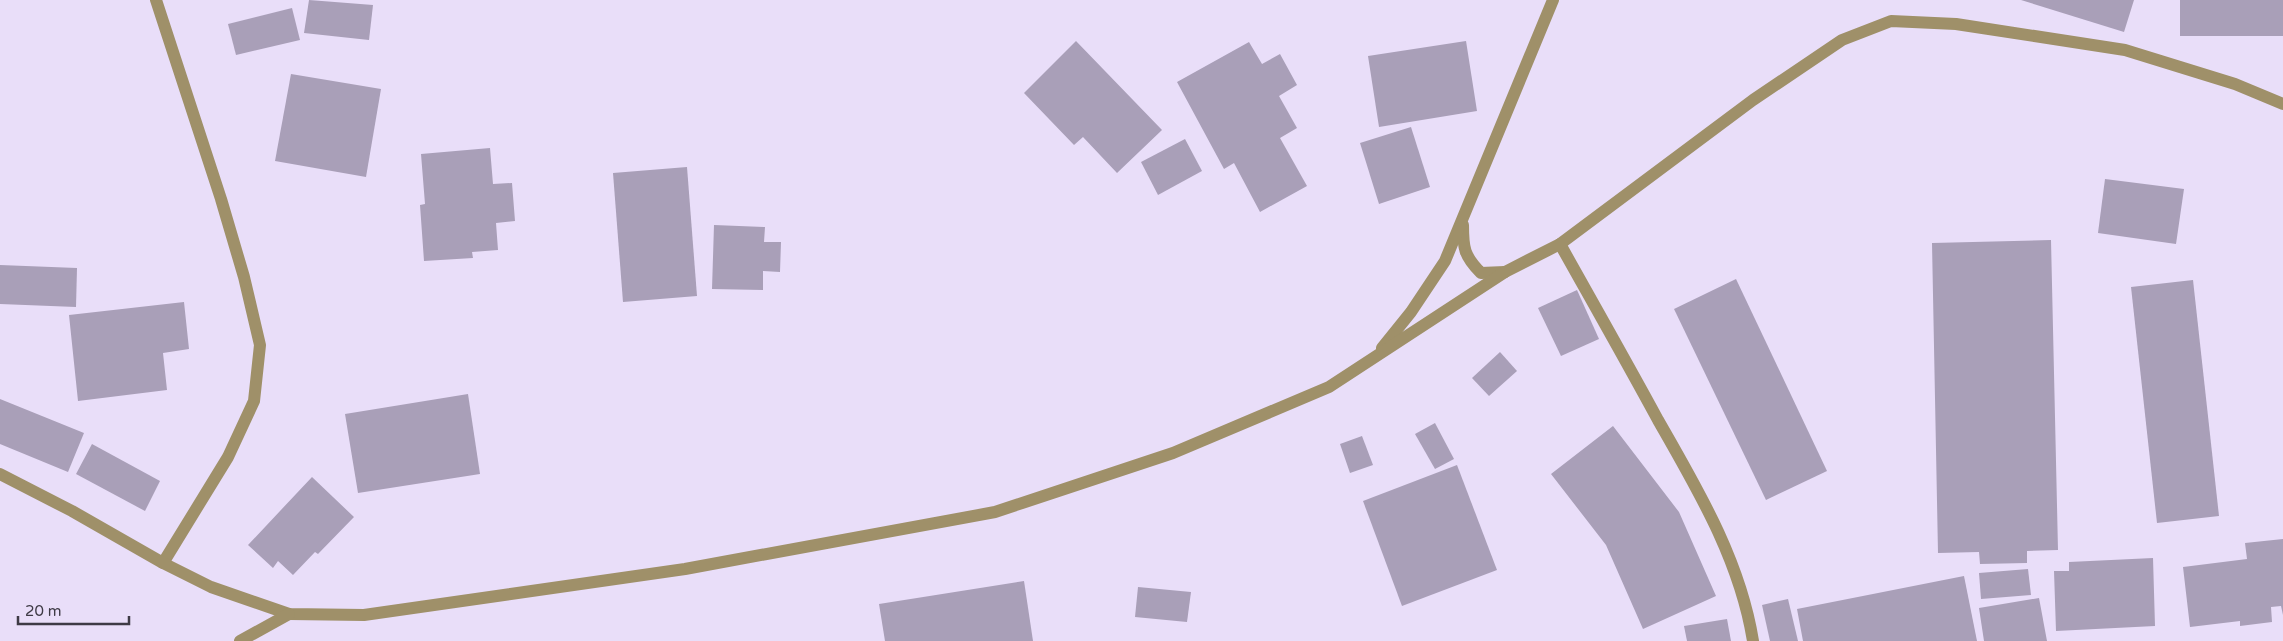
<svg xmlns="http://www.w3.org/2000/svg" width="2283" height="641" viewBox="0 0 2283 641" font-family="'Varela Round',sans-serif">
<rect width="100%" height="100%" fill="#e9def9"/>
<g fill="#a99fb8">
<polygon points="309,0 373,5 369,40 304,33"/>
<polygon points="2021,0 2134,0 2124,32"/>
<rect x="2180" y="0" width="103" height="36"/>
<polygon points="292,8 300,40 236,55 228,24"/>
<polygon points="1076,41 1162,130 1117,173 1083,137 1074,145 1024,93"/>
<polygon points="1466,41 1477,111 1379,127 1368,56"/>
<polygon points="1249,42 1262,64 1280,54 1297,85 1279,96 1297,128 1280,138 1307,186 1260,212 1234,163 1224,169 1177,82"/>
<polygon points="291,74 381,89 366,177 275,161"/>
<polygon points="1411,127 1430,187 1379,204 1360,143"/>
<polygon points="1185,139 1202,171 1158,195 1141,162"/>
<polygon points="490,148 493,184 512,183 515,221 496,223 498,250 472,252 473,258 424,261 420,205 425,204 421,154"/>
<polygon points="687,167 697,296 623,302 613,173"/>
<polygon points="2105,179 2184,189 2176,244 2098,233"/>
<polygon points="714,225 765,227 764,242 781,242 780,272 763,271 763,290 712,289"/>
<polygon points="2051,240 2058,550 2027,551 2027,563 1980,564 1979,552 1938,553 1932,243"/>
<polygon points="0,265 77,268 76,307 0,304"/>
<polygon points="1736,279 1827,471 1766,500 1674,309"/>
<polygon points="2193,280 2219,516 2157,523 2131,287"/>
<polygon points="1577,290 1599,339 1561,356 1538,308"/>
<polygon points="184,302 189,349 163,353 167,390 78,401 69,315"/>
<polygon points="1500,352 1517,371 1489,396 1472,378"/>
<polygon points="468,394 480,474 358,493 345,414"/>
<polygon points="0,399 84,433 68,472 0,444"/>
<polygon points="1435,423 1454,459 1435,469 1415,434"/>
<polygon points="1613,426 1679,512 1716,596 1643,629 1606,545 1551,474"/>
<polygon points="1362,436 1373,465 1350,473 1340,444"/>
<polygon points="92,444 160,481 145,511 76,474"/>
<polygon points="1457,465 1497,570 1402,606 1363,501"/>
<polygon points="312,477 354,517 318,554 315,552 293,575 278,561 273,568 248,545"/>
<polygon points="2283,539 2283,615 2281,606 2271,607 2272,622 2240,626 2240,621 2190,627 2183,567 2247,559 2245,543"/>
<polygon points="2153,558 2155,626 2056,631 2054,571 2069,571 2069,562"/>
<polygon points="2028,569 2031,595 1981,599 1979,573"/>
<polygon points="1964,576 1977,641 1803,641 1797,609"/>
<polygon points="1024,581 1033,641 885,641 879,604"/>
<polygon points="1138,587 1191,592 1187,622 1135,617"/>
<polygon points="2039,598 2047,641 1984,641 1979,608"/>
<polygon points="1788,599 1798,641 1770,641 1762,605"/>
<polygon points="1727,619 1731,641 1687,641 1684,626"/>
</g>
<g fill="none" stroke-linecap="round" stroke-linejoin="round">
<g stroke="#9f9069" stroke-width="12">
<polyline points="156,0 221,199 244,277 260,345 254,401 228,457 163,563"/>
<path d="M1463,225c0,23 1,31 18,48l24,-1"/>
<path d="M1560,244c33,59 66,117 98,176 40,70 82,140 95,221"/>
<polyline points="1382,348 1411,312 1445,261 1553,0"/>
<polyline points="0,474 72,511 163,563 211,587 289,614 364,615 685,569 995,512 1173,453 1329,387 1505,272 1560,244 1753,100 1842,40 1891,21 1956,24 2125,50 2235,84 2283,104"/>
<polyline points="240,641 289,614"/>
</g>
</g>
<path d="M18 616v8h111v-8" fill="none" stroke="#3e3a45" stroke-width="2.5"/>
<text x="25" y="616" font-size="15" fill="#3e3a45" stroke="#e9def9" stroke-width="4" paint-order="stroke">20 m</text>
</svg>
